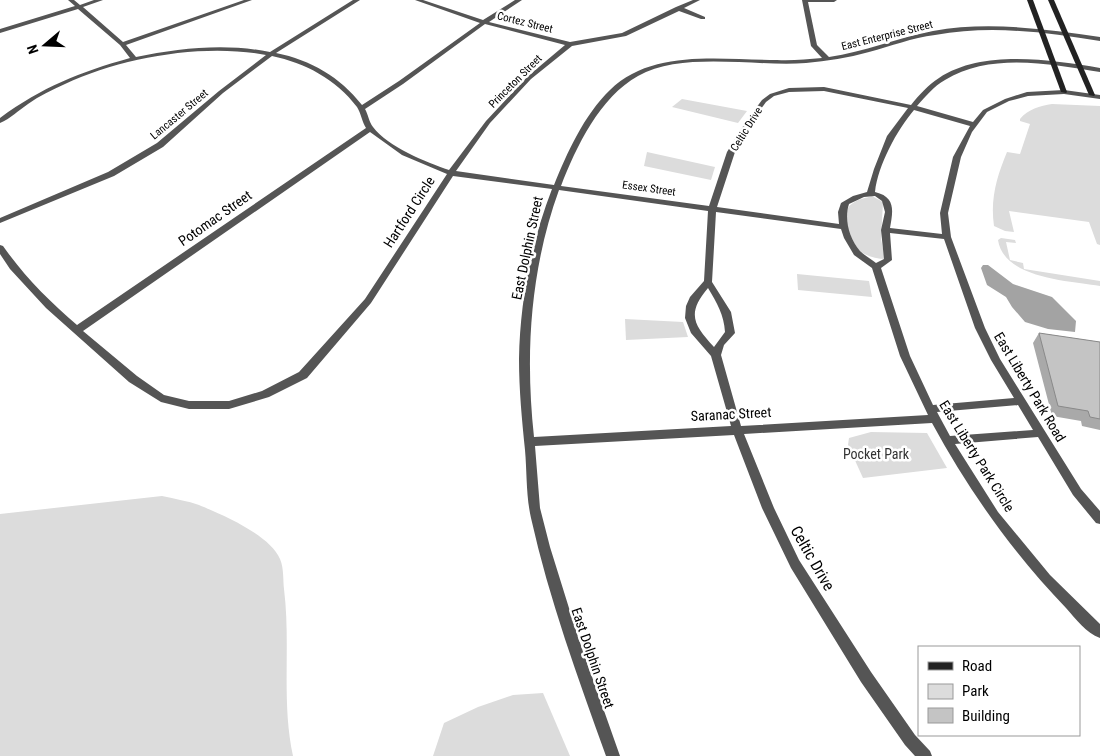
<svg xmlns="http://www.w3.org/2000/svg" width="1100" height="756" viewBox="0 0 1100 756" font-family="'Roboto Condensed',sans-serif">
<rect width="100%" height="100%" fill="#fff"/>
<g fill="#dcdcdc">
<polygon points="682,99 747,111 738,123 672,107"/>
<path d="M1052,104l48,2v139l-3,-1 -8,-22 -80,-11 5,21 -9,-1 -11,-5c-4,-27 3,-50 13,-74l13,2 10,-30 -10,-3v-2c8,-10 20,-13 32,-15z"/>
<polygon points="647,152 715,167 711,180 644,166"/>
<path d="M872,196l11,6 -2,37 4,20c-8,0 -20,-3 -26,-9 -8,-10 -21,-38 -6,-47 5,-4 13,-5 19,-7z"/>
<path d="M1001,238l14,2 1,3 -10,-1 4,18 13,3 1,6 76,12v5c-30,-5 -96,-7 -102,-46z"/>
<polygon points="797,274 869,281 872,297 798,290"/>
<polygon points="625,319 683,322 688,337 626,340"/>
<polygon points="871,432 927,433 947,468 863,478 848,445 849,438"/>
<path d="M162,496c13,3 26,5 37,9 24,10 71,30 81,54 4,9 3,22 4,30 7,56 -3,112 9,167h-293v-242z"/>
<polygon points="543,693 570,756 433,756 444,723 478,707 513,695"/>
</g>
<polygon fill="#a3a3a3" points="983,265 988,265 1013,284 1052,297 1076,321 1075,332 1048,329 1025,322 1012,307 1006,297 987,285 981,268"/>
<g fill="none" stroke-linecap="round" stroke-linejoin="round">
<path fill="#555" fill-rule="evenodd" d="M68,0h6l6,5 14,-5h9l-20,7 40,35 121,-42h8l-126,45 10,12c44,-9 89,-14 134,-5l83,-52h7l-84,53c35,7 64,24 86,52l37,-24 81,-58 -65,-23h8l60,20 32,-20h7l-33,22 81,20 52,-9 54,-26 17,-7h7l-16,8 21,9v2h-4l-22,-8 -53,25 -54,10 -41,33 -41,44 -34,48 98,14c13,-32 30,-70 56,-95 42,-42 113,-30 167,-30 15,1 30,-1 45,-2l-11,-12 -9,-46h35l-3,2h-26l9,43 12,12c35,-5 68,-19 104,-26 55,-10 112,-2 167,6v4c-55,-9 -110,-16 -165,-6 -23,3 -44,11 -66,17 -21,6 -42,9 -63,11 -51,4 -124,-12 -168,13 -38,21 -62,71 -77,110l148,20 18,-54 20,-32 15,-20 8,-6 19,-6 35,-1 87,18c8,-10 17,-20 28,-27 44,-29 112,-18 161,-10v4c-49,-8 -110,-20 -155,8 -11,6 -20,17 -28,26l56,16 10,-12 22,-11 22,-7 37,-2 36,5v4l-36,-5 -36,2 -19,5 -22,11 -15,20 -11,25 -13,56 3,24 34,91 15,31 81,130 19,22v13l-4,-1 -23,-28 -35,-58 -83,7 43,68 52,63 50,49v14c-14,-5 -24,-19 -34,-30 -53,-55 -97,-117 -134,-185l-188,11 30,74 25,52 72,112 44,63 15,16 2,5h-17l-10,-11 -44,-63 -70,-114 -29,-60 -28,-73 -199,11 5,62 10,39 28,90 42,119h-14c-28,-78 -57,-157 -75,-238 -5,-22 -4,-46 -6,-68 -3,-30 -6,-60 -6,-91 1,-57 12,-116 33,-170l-99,-13 -82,127 -64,75 -38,19 -40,12h-40l-28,-7 -32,-20 -83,-74 -36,-39 -10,-15v-9l3,1c21,30 47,56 74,79l289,-197c-4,-6 -5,-15 -9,-21 -21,-28 -52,-44 -85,-51l-49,37 -60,54 -49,29 -114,47v-5l108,-46 49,-29 62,-52 47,-36c-62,-12 -144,2 -201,29 -13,6 -26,12 -37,20 -9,6 -18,15 -28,19v-5c42,-31 80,-46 130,-60l-10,-13 -42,-36 -78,24v-4l75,-23zM485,24l80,21 -38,32 -41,44 -37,49c-23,-8 -61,-23 -76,-43 -4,-5 -5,-13 -8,-18l38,-25zM824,91l84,17 -21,28 -13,33 -7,23 -14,4 -12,7 -3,9 1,12 -122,-17 18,-55 17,-31 14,-19 8,-6 15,-4zM914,110l56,16 -17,31 -13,56 2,21 -52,-6c3,-17 6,-31 -15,-36 3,-27 22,-62 39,-82zM370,132l32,23 45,19 -82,125 -66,73 -37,19 -33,10h-40l-25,-6 -27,-19 -54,-45zM559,190l149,21 -4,70 -14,16 -4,9 -1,12 6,15 20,23 20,70 -197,11c-9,-83 -4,-167 25,-247zM875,196l7,5 3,11 -4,18 3,29 -8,4c-5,-4 -12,-8 -16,-12 -11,-13 -16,-32 -11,-47l15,-7zM716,212l125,17 3,9 10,17 18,13 28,88 28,59 -187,11 -20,-71 3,-10 11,-12 -4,-21 -19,-30zM890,233l54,6 31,89 16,32 23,38 -81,7 -23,-49 -29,-88 11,-8zM708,288c9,15 16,27 17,44l-11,15c-20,-22 -28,-33 -6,-59zM1018,405l15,25 -83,6 -13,-24z"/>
<g fill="#222" fill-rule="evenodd">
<polygon points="1027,0 1033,0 1067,92 1066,93 1061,92"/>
<polygon points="1048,0 1054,0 1095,95 1094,96 1089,95"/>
</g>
</g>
<polygon fill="#a9a9a9" points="1039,333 1100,342 1100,430 1082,426 1081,421 1052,416 1033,343"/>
<polygon fill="#c4c4c4" stroke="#898989" points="1039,333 1100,342 1100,419 1090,417 1088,411 1058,406"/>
<g text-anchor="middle" stroke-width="5" stroke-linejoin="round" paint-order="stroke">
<g font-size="11" fill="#000" stroke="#fff">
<text transform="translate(525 22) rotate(14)" y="4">Cortez Street</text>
<text transform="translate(887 35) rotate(-14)" y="4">East Enterprise Street</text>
<text transform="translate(515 81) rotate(-45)" y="4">Princeton Street</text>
<text transform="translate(179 114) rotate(-40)" y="4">Lancaster Street</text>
<text transform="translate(746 129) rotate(-58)" y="4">Celtic Drive</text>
<text transform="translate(649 188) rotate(8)" y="4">Essex Street</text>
</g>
<g font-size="14" fill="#000" stroke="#fff">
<text transform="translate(409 212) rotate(-57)" y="5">Hartford Circle</text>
<text transform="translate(215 218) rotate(-35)" y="5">Potomac Street</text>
<text transform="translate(527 248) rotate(-78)" y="5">East Dolphin Street</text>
<text transform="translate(1030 387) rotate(59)" y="5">East Liberty Park Road</text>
<text transform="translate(731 414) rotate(-3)" y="5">Saranac Street</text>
<text transform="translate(977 456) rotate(58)" y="5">East Liberty Park Circle</text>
<text transform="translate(593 658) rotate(71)" y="5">East Dolphin Street</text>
</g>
<g font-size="14" fill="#333" stroke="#fff">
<text x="876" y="459">Pocket Park</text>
</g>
<g font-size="16" fill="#000" stroke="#fff">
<text transform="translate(813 558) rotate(60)" y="6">Celtic Drive</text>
</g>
</g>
<rect x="918" y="646" width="162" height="90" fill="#ffffff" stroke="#999999"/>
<rect x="928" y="662" width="25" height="8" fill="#222222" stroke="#999999"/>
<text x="962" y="671" font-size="15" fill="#000000">Road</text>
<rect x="928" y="684" width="25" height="15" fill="#dcdcdc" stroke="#999999"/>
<text x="962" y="696" font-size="15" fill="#000000">Park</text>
<rect x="928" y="708" width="25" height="15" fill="#c4c4c4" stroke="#999999"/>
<text x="962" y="721" font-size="15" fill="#000000">Building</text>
<g transform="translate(45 45) rotate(251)" stroke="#ffffff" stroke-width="4" paint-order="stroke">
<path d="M0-4L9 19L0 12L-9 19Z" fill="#000000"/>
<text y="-8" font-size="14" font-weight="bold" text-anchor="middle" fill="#000000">N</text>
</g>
</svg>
